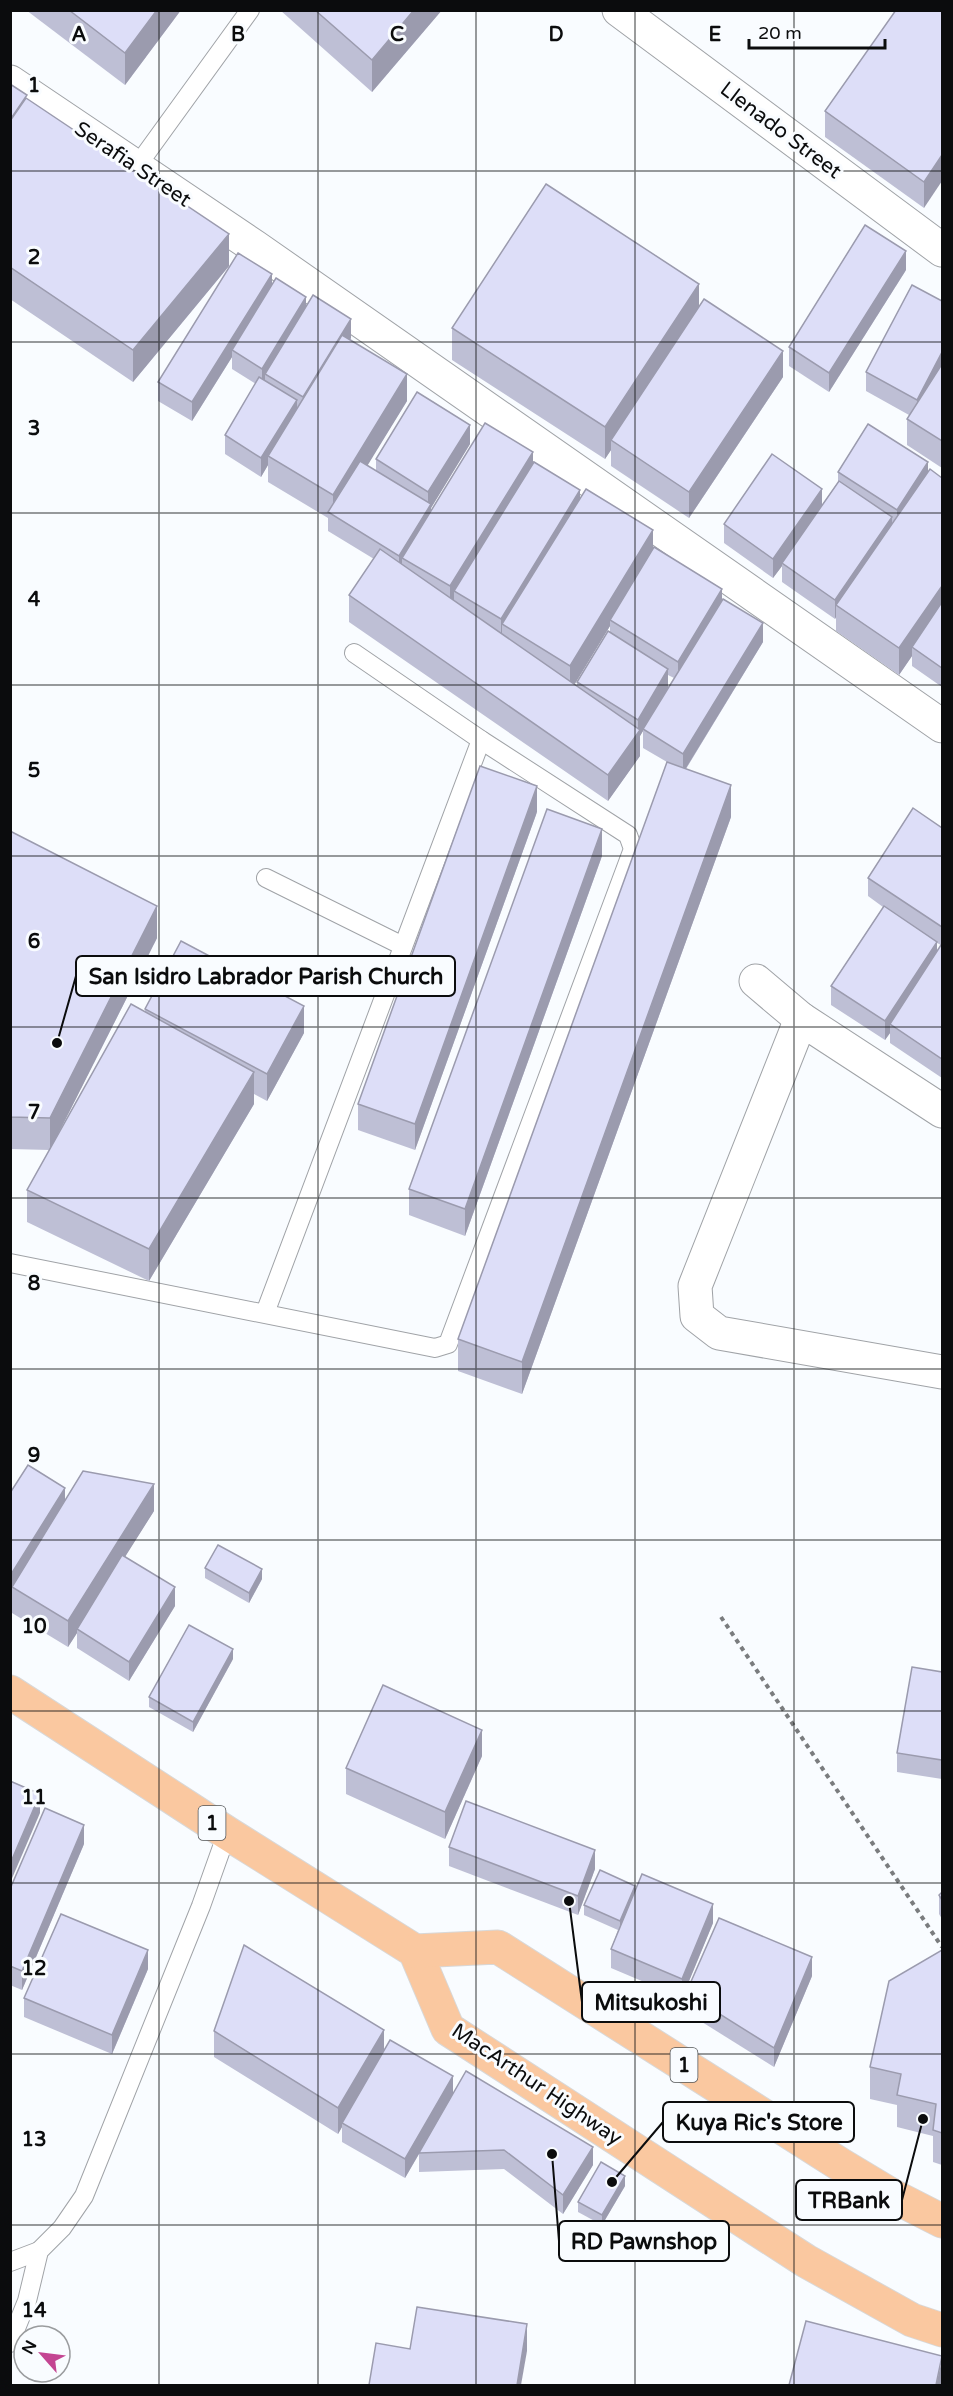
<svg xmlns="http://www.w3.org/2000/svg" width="953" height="2396" viewBox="0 0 953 2396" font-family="'Varela Round',sans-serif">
<rect width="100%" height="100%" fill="#f9fcff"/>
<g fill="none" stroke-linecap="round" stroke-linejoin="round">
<defs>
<g id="service">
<polyline points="137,166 250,10"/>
<polyline points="266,878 403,946"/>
<polyline points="10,1263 435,1348 448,1344 633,849 628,835 481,740 354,653"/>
<polyline points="265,1313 481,740"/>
<polyline points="10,2262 39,2251"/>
<polyline points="10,2343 27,2301 39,2251 62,2228 84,2196 201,1906 227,1833"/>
</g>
<g id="minor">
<polyline points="619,10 942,250"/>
<polyline points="10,82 255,247 942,726"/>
<polyline points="756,981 801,1019"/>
<polyline points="942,1111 801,1019 695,1286 697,1316 719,1333 942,1372"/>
</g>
<g id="trunk">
<polyline points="10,1692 227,1833 415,1951 448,2029 806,2261 912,2320 942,2330"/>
<polyline points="415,1951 498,1947 841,2165 891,2195 942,2221"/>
</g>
</defs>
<use href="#service" stroke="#a0a3a7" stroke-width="20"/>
<use href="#minor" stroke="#a0a3a7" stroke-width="35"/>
<use href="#trunk" stroke="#d8d8d8" stroke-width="35"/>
<polyline stroke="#7a7c7e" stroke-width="4" stroke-dasharray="4.5 4.5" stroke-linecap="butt" points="721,1617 942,1947"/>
<use href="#service" stroke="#fff" stroke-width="18"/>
<use href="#minor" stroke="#fff" stroke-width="33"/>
<use href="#trunk" stroke="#fac8a0" stroke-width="33"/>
</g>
<g fill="#bebfd5" fill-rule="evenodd">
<polygon points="26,10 181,10 125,85"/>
<polygon points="280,10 442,10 372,92"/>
<polygon points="942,10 924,208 825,137 825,111"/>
<polygon points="10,84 27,99 229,266 133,382 10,299"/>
<polygon points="906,270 829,392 789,366 789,347"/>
<path d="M272,286l34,20 45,32 -1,2 57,61 -40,64 9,6v-12l94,-15 -39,64v4l102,-49 189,137 41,42 -77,127 45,48 -209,577 -64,-23v-32l209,-577 -24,-14v-17l-3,5v20l-32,45 -259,-179v-27l25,-36 -46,-28v-13l-60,-36v-17l-7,12 -36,-23v-19l31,-51 -24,-15v-12l-40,64 -34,-20v-19zM610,626v6l-33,50v4l-3,-2zM668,675l6,3 -6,9z"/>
<polygon points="942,301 942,468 907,445 907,419 909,415 866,391 866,372"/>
<polygon points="699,307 783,377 689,518 611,466 611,450 605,459 452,360 452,328"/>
<polygon points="838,472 928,473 942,478 942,687 912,666 912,656 899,675 836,631 836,617 835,619 782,582 782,566 773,578 724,543 724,524 822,505 838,482"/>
<polygon points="537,812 415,1150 358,1130 358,1104"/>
<path d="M942,828v250l-52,-35v-10l-5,7 -54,-35v-19l52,-79 -15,-11v-18zM937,943l4,2 -4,7z"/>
<polygon points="10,831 157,938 50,1150 10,1149"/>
<polygon points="602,856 465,1236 409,1215 409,1189"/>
<polygon points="145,1009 304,1033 267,1101 254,1094 254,1104 149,1281 27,1222 27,1190 145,1011"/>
<polygon points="10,1493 154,1511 125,1556 175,1606 129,1681 77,1648 77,1633 68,1647 12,1613 12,1593 10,1595"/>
<polygon points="205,1568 262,1579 249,1603 205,1578"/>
<polygon points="233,1659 193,1732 149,1707 149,1697"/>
<polygon points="942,1672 942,1779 897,1772 897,1753"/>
<polygon points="482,1756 445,1839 346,1794 346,1768"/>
<polygon points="84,1844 22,1990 10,1985 10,1889"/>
<polygon points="449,1847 595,1869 578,1915 449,1866"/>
<polygon points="635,1890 713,1923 682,1998 611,1968 611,1949 618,1930 584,1915 584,1905"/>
<polygon points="942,1892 942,1919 939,1914 939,1895"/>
<polygon points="942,1950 942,2165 933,2162 933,2136 897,2127 897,2105 870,2099 870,2067"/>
<polygon points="148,1969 112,2054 24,2017 24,1998"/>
<polygon points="812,1976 774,2067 686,2012 686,1993"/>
<polygon points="214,2031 384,2050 453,2094 593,2165 563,2214 504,2169 419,2172 419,2154 405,2178 342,2142 342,2127 338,2134 214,2057"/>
<polygon points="625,2186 602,2225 578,2212 578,2202"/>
</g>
<g fill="#9b9bae">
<polygon points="157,10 181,10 125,85 125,53"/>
<polygon points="414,10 442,10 372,92 372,60"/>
<polygon points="942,155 942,181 924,208 924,182"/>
<polygon points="229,234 229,266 133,382 133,350"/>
<polygon points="906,251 906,270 829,392 829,373"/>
<polygon points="272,274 272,293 232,350 232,357 192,421 192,402"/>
<polygon points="699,284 699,316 611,440 611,450 605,459 605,427"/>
<polygon points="306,297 306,316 265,374 265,382 262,388 262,369"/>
<polygon points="351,319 351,338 303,416 303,397"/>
<polygon points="783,351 783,377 689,518 689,492"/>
<polygon points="942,352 942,371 917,419 917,400"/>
<polygon points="407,374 407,401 336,517 333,515 333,495"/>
<polygon points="297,400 297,419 268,456 268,465 261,477 261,458"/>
<polygon points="470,425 470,444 431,508 431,523 402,558 402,569 399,575 399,556 428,508 428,492"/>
<polygon points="533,452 533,471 454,591 454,600 450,605 450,586"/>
<polygon points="928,462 928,481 897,529 897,510"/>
<polygon points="822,489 822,508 782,563 782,566 773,578 773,559"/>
<polygon points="580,490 580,509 502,624 502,636 501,638 501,619"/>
<polygon points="892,517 892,536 836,605 836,617 835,619 835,600"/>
<polygon points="653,530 653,556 610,620 610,626 570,692 570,666"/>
<polygon points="942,586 942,612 912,647 912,656 899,675 899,648"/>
<polygon points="722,589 722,608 678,680 678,662"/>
<polygon points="763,623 763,642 683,773 683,754"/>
<polygon points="668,669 668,688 643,729 643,731 640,736 640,756 608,801 608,775 638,733 638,720"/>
<polygon points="731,785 731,817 522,1394 522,1362"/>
<polygon points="537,786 537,812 415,1150 415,1124"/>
<polygon points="602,829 602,856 465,1236 465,1209"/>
<polygon points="157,906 157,938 50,1150 50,1118"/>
<polygon points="937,942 937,961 890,1024 890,1033 885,1040 885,1021"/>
<polygon points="304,1006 304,1033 267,1101 267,1074"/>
<polygon points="254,1072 254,1104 149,1281 149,1249"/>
<polygon points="154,1484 154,1511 79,1630 77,1629 77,1633 68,1647 68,1621"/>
<polygon points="65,1488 65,1507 12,1587 12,1593 10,1595 10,1576"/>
<polygon points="262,1569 262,1579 249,1603 249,1593"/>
<polygon points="175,1587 175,1606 129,1681 129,1662"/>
<polygon points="233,1649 233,1659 193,1732 193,1722"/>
<polygon points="482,1730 482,1756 445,1839 445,1812"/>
<polygon points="40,1794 40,1813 10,1883 10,1864"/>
<polygon points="84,1825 84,1844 22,1990 22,1971"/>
<polygon points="595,1850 595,1869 578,1915 578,1896"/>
<polygon points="635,1886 635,1896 620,1931 620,1921"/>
<polygon points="713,1904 713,1923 682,1998 682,1979"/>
<polygon points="148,1950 148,1969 112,2054 112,2035"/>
<polygon points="812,1957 812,1976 774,2067 774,2048"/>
<polygon points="384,2030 384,2056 342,2123 342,2127 338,2134 338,2108"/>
<polygon points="453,2076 453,2095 405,2178 405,2159"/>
<polygon points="593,2147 593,2165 563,2214 563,2195"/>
<polygon points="625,2176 625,2186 602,2225 602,2215"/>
<polygon points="527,2324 527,2351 521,2385 517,2385"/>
<polygon points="942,2360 942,2385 936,2385"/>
</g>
<g fill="#dddef8" stroke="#9b9bae" stroke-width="1.5">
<polygon points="69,10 157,10 125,53"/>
<polygon points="315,10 414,10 372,60"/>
<polygon points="896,10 942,10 942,155 924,182 825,111"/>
<polygon points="10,84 27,95 10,120"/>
<polygon points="26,98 229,234 133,350 10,267 10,121"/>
<polygon points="546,184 699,284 605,427 452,328"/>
<polygon points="865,225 906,251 829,373 789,347"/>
<polygon points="238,253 272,274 192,402 158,382"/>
<polygon points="276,278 306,297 262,369 232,350"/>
<polygon points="912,285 942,301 942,352 917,400 866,372"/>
<polygon points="313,295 351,319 303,397 265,374"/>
<polygon points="704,299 783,351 689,492 611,440"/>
<polygon points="342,335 407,374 333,495 268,456"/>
<polygon points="942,364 942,441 907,419"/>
<polygon points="259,377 297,400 261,458 225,435"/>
<polygon points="417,392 470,425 428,492 376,459"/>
<polygon points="485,423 533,452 450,586 402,558"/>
<polygon points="868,424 928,462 897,510 838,472"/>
<polygon points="772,454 822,489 773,559 724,524"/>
<polygon points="360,461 431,504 399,556 328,512"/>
<polygon points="534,462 580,490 501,619 454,591"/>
<polygon points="930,469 942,478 942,586 899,648 836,605"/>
<polygon points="839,481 892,517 835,600 782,563"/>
<polygon points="586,489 653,530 570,666 502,624"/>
<polygon points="654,547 722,589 678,662 610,620"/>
<polygon points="380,549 640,730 608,775 349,595"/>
<polygon points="723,599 763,623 683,754 643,729"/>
<polygon points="942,602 942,668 912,647"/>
<polygon points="608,631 668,669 638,720 577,682"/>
<polygon points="667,762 731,785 522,1362 458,1339"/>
<polygon points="480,766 537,786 415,1124 358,1104"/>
<polygon points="913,808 942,828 942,927 868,878"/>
<polygon points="547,809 602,829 465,1209 409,1189"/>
<polygon points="10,831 157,906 50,1118 10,1117"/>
<polygon points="884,906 937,942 885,1021 831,986"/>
<polygon points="181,941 304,1006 267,1074 145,1009"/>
<polygon points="941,945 942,946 942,1059 890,1024"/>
<polygon points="131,1004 254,1072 149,1249 27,1190"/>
<polygon points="28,1465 65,1488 10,1576 10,1493"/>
<polygon points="83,1471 154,1484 68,1621 12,1587"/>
<polygon points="218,1545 262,1569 249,1593 205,1568"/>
<polygon points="122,1555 175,1587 129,1662 77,1629"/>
<polygon points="189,1625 233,1649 193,1722 149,1697"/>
<polygon points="912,1667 942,1672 942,1760 897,1753"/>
<polygon points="383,1685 482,1730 445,1812 346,1768"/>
<polygon points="10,1781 40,1794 10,1864"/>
<polygon points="466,1801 595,1850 578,1896 449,1847"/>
<polygon points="45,1808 84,1825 22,1971 10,1966 10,1889"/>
<polygon points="600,1870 635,1886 620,1921 584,1905"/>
<polygon points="642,1874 713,1904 682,1979 611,1949"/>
<polygon points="942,1892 942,1900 939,1895"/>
<polygon points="61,1914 148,1950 112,2035 24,1998"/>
<polygon points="719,1918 812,1957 774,2048 686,1993"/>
<polygon points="244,1945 384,2030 338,2108 214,2031"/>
<polygon points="942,1950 942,2133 933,2130 936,2104 897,2095 901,2074 870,2067 889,1981"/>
<polygon points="390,2040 453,2076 405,2159 342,2123"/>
<polygon points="466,2071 593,2147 563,2195 504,2150 419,2153"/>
<polygon points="601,2162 625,2176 602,2215 578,2202"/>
<polygon points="417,2307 527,2324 517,2385 369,2385 376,2343 410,2349"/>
<polygon points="806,2321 942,2356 936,2385 789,2385"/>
</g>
<path fill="none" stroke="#0b0c0d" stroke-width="1.5" stroke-opacity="0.55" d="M159,10v2376M318,10v2376M476,10v2376M635,10v2376M794,10v2376M10,171h932M10,342h932M10,513h932M10,685h932M10,856h932M10,1027h932M10,1198h932M10,1369h932M10,1540h932M10,1711h932M10,1883h932M10,2054h932M10,2225h932"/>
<g text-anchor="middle" stroke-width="6" stroke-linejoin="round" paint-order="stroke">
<g fill="#f9fcff" stroke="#525456" stroke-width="1.5">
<rect x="198.5" y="1806" width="27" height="34" rx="4.5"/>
<rect x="670.5" y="2048" width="27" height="34" rx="4.5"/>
</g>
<g font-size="20" font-weight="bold" fill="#0b0c0d">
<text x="212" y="1830">1</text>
<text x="684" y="2072">1</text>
</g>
<g font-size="21" fill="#0b0c0d" stroke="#f9fcff">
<text transform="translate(781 130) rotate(37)" y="7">Llenado Street</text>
<text transform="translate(133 164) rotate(34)" y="7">Serafia Street</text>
<text transform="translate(537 2084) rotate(34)" y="7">MacArthur Highway</text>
</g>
</g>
<g font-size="20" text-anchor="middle" font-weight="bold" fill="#0b0c0d" stroke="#f9fcff" stroke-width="6" stroke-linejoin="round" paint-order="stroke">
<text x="79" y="41">A</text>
<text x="238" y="41">B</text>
<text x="397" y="41">C</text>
<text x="556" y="41">D</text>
<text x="715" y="41">E</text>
<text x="34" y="92">1</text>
<text x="34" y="264">2</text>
<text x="34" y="435">3</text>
<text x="34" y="606">4</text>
<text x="34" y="777">5</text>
<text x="34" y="948">6</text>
<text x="34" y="1119">7</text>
<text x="34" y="1290">8</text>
<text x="34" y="1462">9</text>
<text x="34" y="1633">10</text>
<text x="34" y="1804">11</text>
<text x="34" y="1975">12</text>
<text x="34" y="2146">13</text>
<text x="34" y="2317">14</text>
</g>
<path fill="none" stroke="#0b0c0d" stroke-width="2" d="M57 1043L76 976M569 1901L582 2002M612 2182L663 2122M923 2119L902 2200M552 2154L559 2241"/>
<g fill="#0b0c0d" stroke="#f9fcff" stroke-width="2">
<circle cx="57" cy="1043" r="6"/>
<circle cx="569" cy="1901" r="6"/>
<circle cx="612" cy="2182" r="6"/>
<circle cx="923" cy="2119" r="6"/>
<circle cx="552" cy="2154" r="6"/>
</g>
<g fill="#f9fcff" stroke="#0b0c0d" stroke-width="2">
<rect x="76" y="956" width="379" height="40" rx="6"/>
<rect x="582" y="1982" width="138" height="40" rx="6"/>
<rect x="663" y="2102" width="191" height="40" rx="6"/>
<rect x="796" y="2180" width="106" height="40" rx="6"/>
<rect x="559" y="2221" width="170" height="40" rx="6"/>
</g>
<g font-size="22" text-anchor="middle" font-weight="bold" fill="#0b0c0d">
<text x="266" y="984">San Isidro Labrador Parish Church</text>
<text x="651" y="2010">Mitsukoshi</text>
<text x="759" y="2130">Kuya Ric's Store</text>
<text x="849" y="2208">TRBank</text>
<text x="644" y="2249">RD Pawnshop</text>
</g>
<rect width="953" height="2396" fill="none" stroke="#0b0c0d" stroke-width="24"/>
<g transform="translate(42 2354) rotate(298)"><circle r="28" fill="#f9fcff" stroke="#9a9c9e" stroke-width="1.5"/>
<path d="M0-4.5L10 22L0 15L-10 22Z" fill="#c44592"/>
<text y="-9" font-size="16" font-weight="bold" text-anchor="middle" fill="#0b0c0d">N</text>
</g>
<path d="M749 39v9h136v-9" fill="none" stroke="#0b0c0d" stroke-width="3"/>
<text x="758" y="39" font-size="18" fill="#0b0c0d" stroke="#f9fcff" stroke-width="4.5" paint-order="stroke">20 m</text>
</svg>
